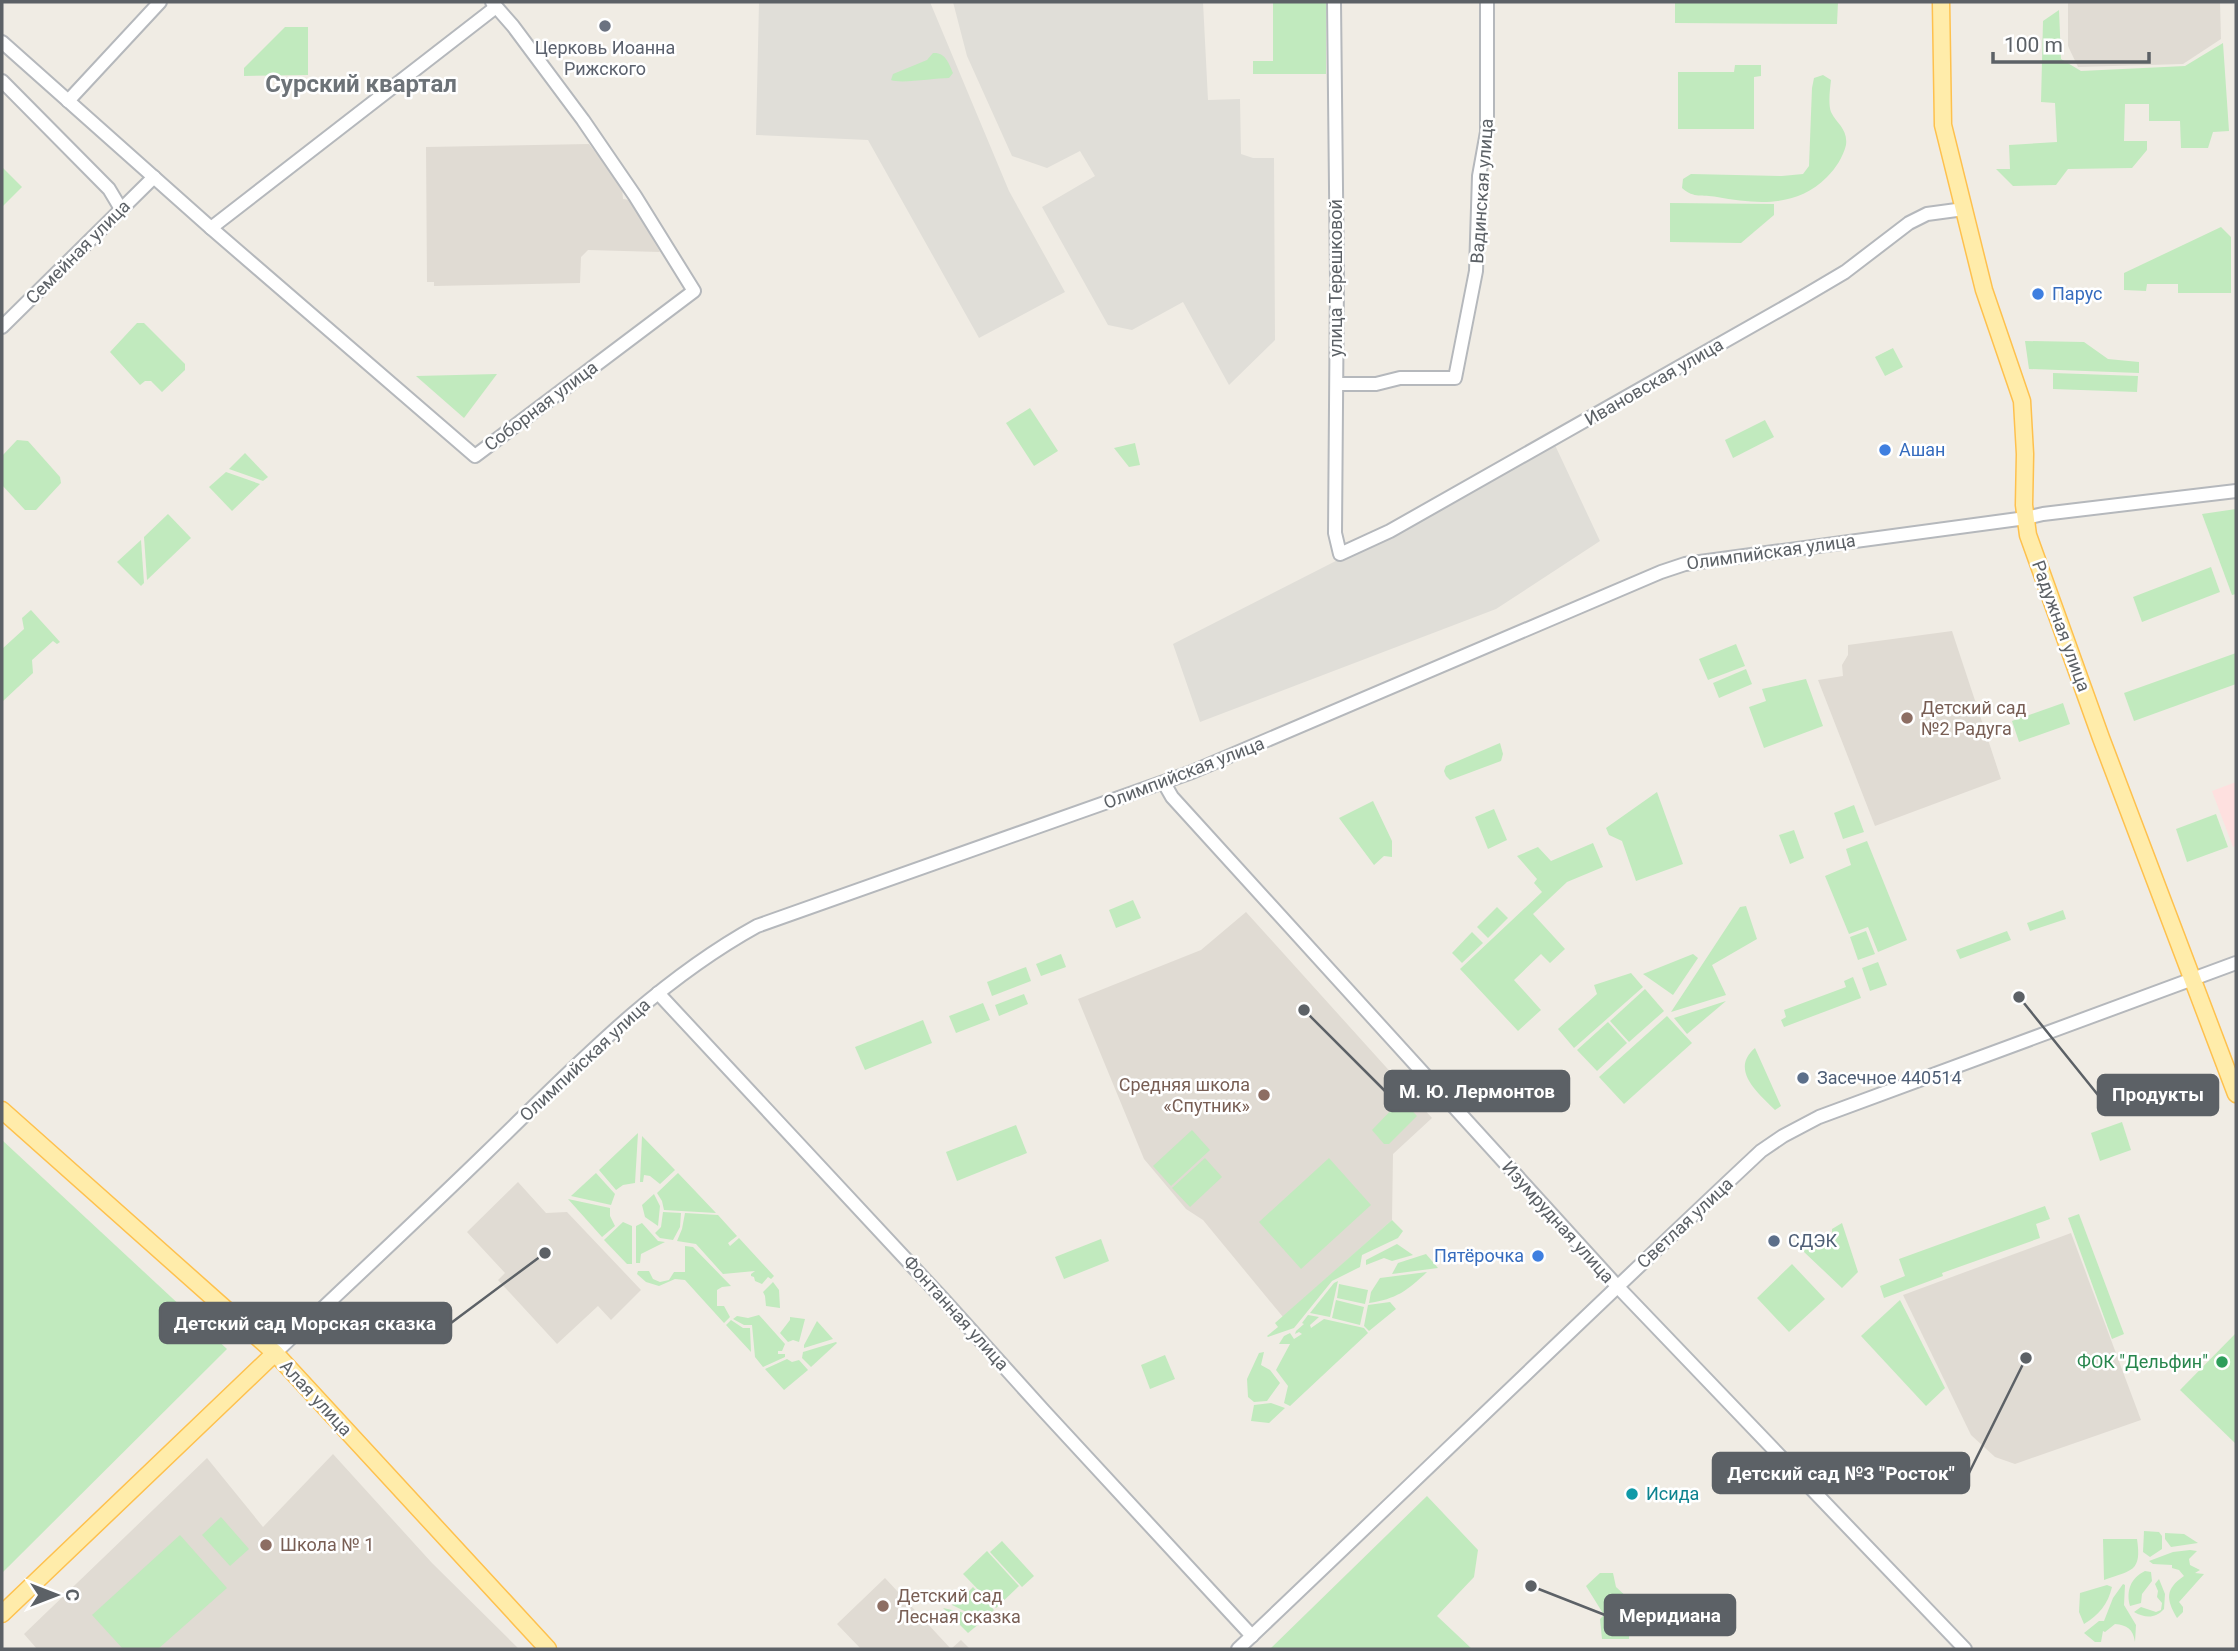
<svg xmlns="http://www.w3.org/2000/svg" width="2238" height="1651" viewBox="0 0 2238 1651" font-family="Roboto,sans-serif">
<rect width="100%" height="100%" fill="#f0ece4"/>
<g fill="#e0ded8">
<polygon points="759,2 930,2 1009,191 1065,292 979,338 868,140 756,135"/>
<polygon points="953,2 1203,2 1208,100 1240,99 1241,154 1253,158 1274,158 1275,340 1229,385 1183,302 1132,330 1108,325 1042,207 1095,176 1080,151 1047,168 1012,156 967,56"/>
<polygon points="1554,443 1600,541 1496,609 1200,722 1173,644 1375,541"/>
</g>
<g fill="#e0dbd3">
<polygon points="2068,2 2220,2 2221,39 2183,64 2078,67 2068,46"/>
<polygon points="589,144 622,186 623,199 630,200 660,252 588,250 581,257 580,283 434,286 434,282 427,282 426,147"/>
<polygon points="1952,631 2001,779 1875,826 1818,680 1843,676 1842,665 1848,655 1848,645"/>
<polygon points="1246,912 1432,1118 1393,1154 1392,1220 1283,1317 1203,1220 1186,1209 1144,1159 1078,999 1201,950"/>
<polygon points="518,1182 546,1213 567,1212 641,1290 611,1320 598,1306 557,1344 498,1280 505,1273 467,1232"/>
<polygon points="2071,1233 2141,1420 2015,1464 1995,1457 1971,1435 1903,1295"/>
<polygon points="333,1454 432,1563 519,1649 37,1649 24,1634 207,1458 263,1527"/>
<polygon points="885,1578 951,1649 961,1640 970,1649 861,1649 837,1624"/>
</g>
<polygon fill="#fee0df" points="2236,782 2236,845 2233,847 2212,791"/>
<g fill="#c1eabe">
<polygon points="1273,2 1326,2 1326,74 1253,74 1253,61 1273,61"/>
<polygon points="1675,2 1838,2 1837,24 1675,23"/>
<polygon points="2059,10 2061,59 2081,71 2185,66 2223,43 2229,131 2213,132 2208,148 2181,148 2180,121 2149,121 2149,104 2125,104 2124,141 2147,141 2147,150 2132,168 2068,169 2056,185 2013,186 1996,169 2010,169 2009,145 2057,142 2055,103 2041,102 2043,21"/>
<polygon points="285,27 308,27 308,75 244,76 244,68"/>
<path d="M933,53c12,-1 16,10 20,20l-4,5c-14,0 -48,6 -58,2l2,-6 34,-14z"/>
<polygon points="1735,65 1761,65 1761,76 1754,77 1754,129 1678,129 1678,72 1734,72"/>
<path d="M1823,75l8,5c-1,9 -3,24 0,32 6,12 17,17 15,33 -3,12 -10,23 -19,32 -31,31 -70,27 -110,20 -16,-3 -22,2 -35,-9l1,-9 8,-5 91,2 21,-2 6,-8 3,-78 2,-10z"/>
<polygon points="2,167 22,187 2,207"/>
<polygon points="1670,203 1774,204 1774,215 1741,243 1670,242"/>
<polygon points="2221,227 2231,237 2231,293 2178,293 2178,284 2147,284 2146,291 2124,290 2124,273"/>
<polygon points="137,323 144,323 185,364 185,370 162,392 151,381 145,381 140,385 110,352"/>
<polygon points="2025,341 2084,342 2108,359 2139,362 2139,373 2029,369"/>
<polygon points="1893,348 1903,367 1885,376 1875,357"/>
<polygon points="2053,373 2138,376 2137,392 2053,389"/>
<polygon points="497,374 464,418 416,376"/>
<polygon points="1030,408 1058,451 1034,466 1006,423"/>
<polygon points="1765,420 1774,437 1733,458 1725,440"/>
<polygon points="17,440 28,441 60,477 61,483 36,510 25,510 2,485 2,456"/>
<polygon points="1135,443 1140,465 1129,467 1114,448"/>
<polygon points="245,453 268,477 263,481 229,469"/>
<polygon points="226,472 260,484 232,511 209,487"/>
<polygon points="2236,509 2236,594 2232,595 2202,514"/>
<polygon points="168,514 191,538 147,580 144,537"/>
<polygon points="141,540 144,583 141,586 117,562"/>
<polygon points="2211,567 2220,592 2142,622 2133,597"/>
<polygon points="31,610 60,642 57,644 53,641 32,660 33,673 2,702 2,649 24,629 22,618"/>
<polygon points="1736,644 1745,666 1708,680 1699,659"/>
<polygon points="2236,653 2236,684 2134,721 2124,693"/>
<polygon points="1746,669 1752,684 1719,698 1713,683"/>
<polygon points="1806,679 1823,726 1764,748 1749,707 1766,701 1762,689"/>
<polygon points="2063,703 2070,724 2019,742 2012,721"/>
<polygon points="1500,743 1503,754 1501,761 1450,780 1446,776 1444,771 1446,766"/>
<polygon points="1657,792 1683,864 1636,881 1622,841 1609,835 1606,828"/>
<polygon points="1373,801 1392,841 1392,857 1384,856 1374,865 1339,818"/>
<polygon points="1854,805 1864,832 1843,839 1834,813"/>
<polygon points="1494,809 1507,840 1488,849 1475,817"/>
<polygon points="2216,814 2228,847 2187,862 2176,829"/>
<polygon points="1794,830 1804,858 1790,864 1779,835"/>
<polygon points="1867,841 1907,940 1878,952 1868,927 1849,934 1825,876 1851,865 1846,849"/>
<polygon points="1593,843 1603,867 1567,882 1533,914 1565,949 1550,963 1541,954 1514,980 1541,1010 1518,1031 1460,969 1542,892 1534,883 1537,879 1517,856 1538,847 1551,861"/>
<polygon points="1133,900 1141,918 1116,928 1109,910"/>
<polygon points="1746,906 1757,939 1712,965 1726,995 1671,1012 1740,907"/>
<polygon points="1497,907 1508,918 1488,938 1477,927"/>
<polygon points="2063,910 2066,919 2030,931 2027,923"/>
<polygon points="1866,931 1875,954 1858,960 1850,937"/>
<polygon points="2007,931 2011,940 1960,959 1956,950"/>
<polygon points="1472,932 1483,943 1462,963 1452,953"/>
<polygon points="1061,954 1066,967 1041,976 1036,964"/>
<polygon points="1693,954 1698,958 1673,995 1643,974"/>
<polygon points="1878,962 1887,985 1870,991 1862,968"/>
<polygon points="1026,967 1031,981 992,996 987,982"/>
<polygon points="1631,973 1643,987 1574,1048 1558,1029 1597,994 1594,985"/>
<polygon points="1853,977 1861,998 1784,1027 1781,1020 1786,1017 1784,1010 1846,987 1844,981"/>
<polygon points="1645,989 1664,1011 1629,1042 1610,1021"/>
<polygon points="1024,994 1028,1004 999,1016 995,1005"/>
<polygon points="1726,1001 1687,1034 1674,1018"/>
<polygon points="983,1003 990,1020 956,1033 949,1016"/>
<polygon points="1667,1016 1692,1043 1624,1104 1599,1077"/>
<polygon points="923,1020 932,1043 865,1070 855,1047"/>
<polygon points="1608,1022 1627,1043 1597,1071 1577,1050"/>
<path d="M1755,1048l26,58 -6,4c-16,-16 -46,-40 -20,-62z"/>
<polygon points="1400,1101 1404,1102 1417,1116 1389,1144 1384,1144 1372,1130"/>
<polygon points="2122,1122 2131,1150 2100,1161 2091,1133"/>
<polygon points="1016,1125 1027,1153 957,1181 946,1152"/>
<polygon points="1192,1130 1210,1150 1171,1186 1153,1166"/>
<polygon points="638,1133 635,1183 623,1185 616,1190 599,1170"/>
<polygon points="642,1136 675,1170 660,1184 650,1176 644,1175 643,1182 640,1182"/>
<polygon points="2,1140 227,1349 2,1573"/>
<polygon points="1205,1158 1222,1177 1190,1207 1172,1188"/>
<polygon points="1329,1158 1371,1205 1301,1269 1259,1222"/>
<polygon points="596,1173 615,1194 611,1205 571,1196"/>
<polygon points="678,1173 716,1213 664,1210 662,1201 657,1193"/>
<polygon points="654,1194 660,1206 658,1226 645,1217 642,1205"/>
<polygon points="568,1199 610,1208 610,1216 615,1226 602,1237"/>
<polygon points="2045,1206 2050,1219 2036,1224 2040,1238 1942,1273 1943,1276 1884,1298 1880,1286 1905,1276 1899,1259"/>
<polygon points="663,1212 681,1213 680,1227 673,1240 660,1238 655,1233 661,1227"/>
<polygon points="685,1213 718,1215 737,1236 728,1243 730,1246 739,1238 774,1276 771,1279 768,1277 762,1284 755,1281 754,1277 751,1276 751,1274 755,1271 723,1274 696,1244 677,1241 682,1229"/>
<polygon points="2079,1214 2124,1334 2112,1339 2068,1218"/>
<polygon points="1392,1220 1403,1231 1398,1238 1362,1255 1360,1267 1332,1281 1294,1328 1268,1337 1267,1336 1278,1327 1275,1323"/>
<polygon points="623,1222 632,1226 632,1264 627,1264 604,1240"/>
<polygon points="642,1223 658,1241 665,1242 641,1254 640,1263 636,1263 636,1226"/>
<polygon points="1842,1223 1858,1272 1842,1288 1803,1251 1820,1232 1832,1243 1832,1229"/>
<polygon points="1101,1239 1109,1261 1064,1279 1055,1257"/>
<polygon points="1397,1244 1413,1255 1392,1261 1384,1258 1366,1265 1366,1260"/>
<polygon points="685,1246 693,1247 731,1286 722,1287 717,1290 717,1306 724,1306 730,1317 724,1323 685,1280 675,1279 659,1286 646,1282 637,1274 638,1271 649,1271 653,1279 660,1282 669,1280 674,1272 685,1272"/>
<polygon points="1426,1254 1438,1268 1392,1274 1398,1263"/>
<polygon points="1792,1264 1825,1299 1789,1332 1757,1298"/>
<path d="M1427,1272c-20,19 -31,27 -58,31l2,-11 9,-14z"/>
<polygon points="1338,1281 1330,1317 1310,1313 1334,1283"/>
<polygon points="773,1282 779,1290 780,1308 766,1306 765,1296 763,1292"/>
<polygon points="1339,1284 1368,1290 1365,1304 1337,1298"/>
<polygon points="1336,1300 1364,1307 1360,1325 1332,1318"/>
<polygon points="1900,1300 1945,1388 1926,1406 1861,1336"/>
<polygon points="1390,1302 1396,1309 1369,1331 1364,1326 1368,1305"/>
<polygon points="759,1315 785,1344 782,1351 778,1351 778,1354 785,1354 785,1357 763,1367 755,1357 752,1325 744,1325 733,1319 737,1316 748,1318"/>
<polygon points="1308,1315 1319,1317 1310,1325 1311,1328 1324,1319 1364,1328 1368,1333 1290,1406 1284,1403 1288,1386 1276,1370 1290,1344 1279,1344 1284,1336 1290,1333 1294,1339 1302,1334 1299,1332 1295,1334 1296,1331 1304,1324 1302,1323"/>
<polygon points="790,1317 805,1319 799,1342 793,1340 788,1342 780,1333 790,1320"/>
<polygon points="731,1320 743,1328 750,1328 751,1352 726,1325"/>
<polygon points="817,1321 833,1339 804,1348 804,1345"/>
<polygon points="2236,1333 2236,1444 2180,1390"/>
<polygon points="836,1342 837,1343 811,1367 802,1358 803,1352"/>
<polygon points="1264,1352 1261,1365 1270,1370 1280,1383 1267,1401 1254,1402 1248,1397 1247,1379 1259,1353"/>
<polygon points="1165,1355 1175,1379 1150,1389 1141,1365"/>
<polygon points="787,1359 792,1362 799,1360 808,1370 784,1390 765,1369"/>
<polygon points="1271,1403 1285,1408 1269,1423 1251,1421 1254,1405"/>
<polygon points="1427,1496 1478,1550 1474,1577 1437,1616 1472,1649 1270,1649"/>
<polygon points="221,1517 249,1549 230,1566 202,1535"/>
<polygon points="2144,1531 2159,1532 2162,1536 2162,1549 2150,1557 2143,1552"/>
<polygon points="2165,1533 2184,1534 2198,1543 2171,1547 2165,1539"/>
<polygon points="180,1535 227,1588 158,1649 123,1649 92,1615"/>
<path d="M2103,1539h34c5,33 -5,31 -33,41z"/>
<polygon points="1002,1541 1034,1576 1022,1587 990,1552"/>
<path d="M2190,1550l7,1 -8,8 1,6 10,5 -5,3 9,1 -25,28 4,5v5l-6,6c-11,-19 -12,-29 7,-42l-5,-6 -7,-2v-3l-19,-1 -4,-3 24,-9z"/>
<polygon points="987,1551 1019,1586 996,1608 963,1574"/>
<path d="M2145,1571l6,1 1,9 -10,13 -1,9 -11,3c-4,-14 0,-28 15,-35z"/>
<polygon points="1600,1573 1613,1573 1616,1587 1630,1600 1629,1639 1602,1639 1600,1619 1604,1615 1586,1586"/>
<path d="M2159,1579l6,15 -1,15c-9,10 -19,9 -30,3l7,-5 15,5 5,-2 1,-7 -5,-6 1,-6 -3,-7z"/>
<path d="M2123,1584l2,1 -1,20 12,20 -1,17c-2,-13 -8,-17 -20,-18l-10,8 -2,-1 -2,11h-6l-11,-9 15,-12h5l9,-23z"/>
<path d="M2107,1585l5,2c-4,17 -13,28 -28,37l-5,-12 1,-19z"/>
<polygon points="973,1587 994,1610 983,1620 952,1605 960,1597 969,1605 963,1597"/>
<polygon points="943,1608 961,1612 980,1623 968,1633"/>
</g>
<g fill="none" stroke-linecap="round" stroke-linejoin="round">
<defs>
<g id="minor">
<polyline points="1334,2 1337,280 1335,533 1340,554 1390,531 1801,298 1845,272 1909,223 1927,214 1964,209"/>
<polyline points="2,42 211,228 475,456 694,291 635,196 583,120 513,26 492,2"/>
<polyline points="2,81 109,189 121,209"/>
<polyline points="68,101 160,2"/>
<polyline points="211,228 496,7"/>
<polyline points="2,327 154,177"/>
<polyline points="1337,384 1376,384 1400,378 1455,378 1476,271 1479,176 1487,132 1487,2"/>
<polyline points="1164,783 1172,797 1617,1286 1965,1649"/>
<polyline points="658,993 943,1299 1044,1411 1252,1636"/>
<path d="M275,1353c70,-66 141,-132 211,-200 85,-82 166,-169 271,-227l435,-154 469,-200 24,-8 341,-46 17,-4 193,-23"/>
<path d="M1238,1649c175,-166 347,-333 523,-498l22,-15 36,-19 417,-154"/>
</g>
<g id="major">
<polyline points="1941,2 1943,125 1984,290 2022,401 2025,454 2024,505 2028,535 2101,738 2236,1094"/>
<polyline points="2,1110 275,1353 548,1649"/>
<polyline points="2,1614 275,1353"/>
</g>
</defs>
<use href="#minor" stroke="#b5b8bc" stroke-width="16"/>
<use href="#major" stroke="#fec14e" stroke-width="19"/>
<use href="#minor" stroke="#fff" stroke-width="12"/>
<use href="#major" stroke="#ffecaa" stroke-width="16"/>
</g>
<circle fill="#6b7280" stroke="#fff" stroke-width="2.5" cx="605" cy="26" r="7"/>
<g fill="#3f7fe0" stroke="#fff" stroke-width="2.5">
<circle cx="2038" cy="294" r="7"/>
<circle cx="1885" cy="450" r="7"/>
<circle cx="1538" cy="1256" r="7"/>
</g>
<g fill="#8d6e63" stroke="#fff" stroke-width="2.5">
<circle cx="1907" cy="718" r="7"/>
<circle cx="1264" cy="1095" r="7"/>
<circle cx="266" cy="1545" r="7"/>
<circle cx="883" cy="1606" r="7"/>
</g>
<g fill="#5c6f8a" stroke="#fff" stroke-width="2.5">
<circle cx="1803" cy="1078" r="7"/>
<circle cx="1774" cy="1241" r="7"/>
</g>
<circle fill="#2e9e5b" stroke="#fff" stroke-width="2.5" cx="2222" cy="1362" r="7"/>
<circle fill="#0f9aa8" stroke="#fff" stroke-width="2.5" cx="1632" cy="1494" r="7"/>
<g text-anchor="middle" stroke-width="5" stroke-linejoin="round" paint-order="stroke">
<g font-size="18" fill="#5b616d" stroke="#fff">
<text x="605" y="54">Церковь Иоанна<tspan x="605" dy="21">Рижского</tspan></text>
</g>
<g font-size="18" fill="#5c6166" stroke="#fff">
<text transform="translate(1482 191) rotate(-86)" y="6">Вадинская улица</text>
<text transform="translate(78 252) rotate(-45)" y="6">Семейная улица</text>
<text transform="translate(1336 278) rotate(-90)" y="6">улица Терешковой</text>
<text transform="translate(1654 382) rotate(-30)" y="6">Ивановская улица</text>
<text transform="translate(541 406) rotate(-37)" y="6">Соборная улица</text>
<text transform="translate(1771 552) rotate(-8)" y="6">Олимпийская улица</text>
<text transform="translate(2061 626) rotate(70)" y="6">Радужная улица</text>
<text transform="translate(1184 773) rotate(-21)" y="6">Олимпийская улица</text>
<text transform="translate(585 1060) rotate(-43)" y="6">Олимпийская улица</text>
<text transform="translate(1558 1222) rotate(48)" y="6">Изумрудная улица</text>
<text transform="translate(1685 1223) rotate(-43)" y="6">Светлая улица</text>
<text transform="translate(956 1313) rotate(48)" y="6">Фонтанная улица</text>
<text transform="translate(316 1398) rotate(47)" y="6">Алая улица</text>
</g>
<g font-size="18" fill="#366cbe" stroke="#fff" text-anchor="start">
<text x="2052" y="300">Парус</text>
<text x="1899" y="456">Ашан</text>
<text x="1524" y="1262" text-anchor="end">Пятёрочка</text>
</g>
<g font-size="18" fill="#785e54" stroke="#fff" text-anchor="start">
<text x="1921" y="714">Детский сад<tspan x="1921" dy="21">№2 Радуга</tspan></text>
<text x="1250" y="1091" text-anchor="end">Средняя школа<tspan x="1250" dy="21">«Спутник»</tspan></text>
<text x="280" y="1551">Школа № 1</text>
<text x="897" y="1602">Детский сад<tspan x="897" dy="21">Лесная сказка</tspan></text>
</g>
<g font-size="18" fill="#4e5e75" stroke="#fff" text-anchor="start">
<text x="1817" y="1084">Засечное 440514</text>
<text x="1788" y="1247">СДЭК</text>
</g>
<g font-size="18" fill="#27864d" stroke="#fff" text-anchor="end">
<text x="2208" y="1368">ФОК "Дельфин"</text>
</g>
<g font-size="18" fill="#0d838f" stroke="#fff" text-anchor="start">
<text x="1646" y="1500">Исида</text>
</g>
<g font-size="24" font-weight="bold" fill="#6d7378" stroke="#fff">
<text x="361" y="92">Сурский квартал</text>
</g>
</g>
<path fill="none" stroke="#5c6166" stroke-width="2.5" d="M1304 1010L1385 1091M2019 997L2098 1095M545 1253L451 1323M2026 1358L1969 1473M1531 1586L1605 1615"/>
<g fill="#5c6166" stroke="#fff" stroke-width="2.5">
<circle cx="1304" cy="1010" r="7"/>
<circle cx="2019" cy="997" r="7"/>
<circle cx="545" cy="1253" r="7"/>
<circle cx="2026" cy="1358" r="7"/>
<circle cx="1531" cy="1586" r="7"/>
</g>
<g fill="#5c6166" stroke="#5c6166" stroke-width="2.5">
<rect x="1385" y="1071" width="184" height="40" rx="7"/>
<rect x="2098" y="1075" width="120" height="40" rx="7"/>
<rect x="160" y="1303" width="291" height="40" rx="7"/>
<rect x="1713" y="1453" width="256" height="40" rx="7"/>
<rect x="1605" y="1595" width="130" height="40" rx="7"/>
</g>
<g font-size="19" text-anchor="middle" font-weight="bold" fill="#fff">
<text x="1477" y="1098">М. Ю. Лермонтов</text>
<text x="2158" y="1101">Продукты</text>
<text x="305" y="1330">Детский сад Морская сказка</text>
<text x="1841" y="1480">Детский сад №3 "Росток"</text>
<text x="1670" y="1622">Меридиана</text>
</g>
<rect width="2238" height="1651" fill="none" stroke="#5c6166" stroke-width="7"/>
<g transform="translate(56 1595) rotate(90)" stroke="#ffffff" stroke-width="5" paint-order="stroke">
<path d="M0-5L12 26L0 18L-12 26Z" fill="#5c6166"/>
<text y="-10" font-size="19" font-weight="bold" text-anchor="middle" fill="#5c6166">С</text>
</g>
<path d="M1993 52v10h156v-10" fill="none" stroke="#5c6166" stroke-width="3.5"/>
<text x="2004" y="52" font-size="21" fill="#5c6166" stroke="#ffffff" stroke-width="5" paint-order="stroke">100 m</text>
</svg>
